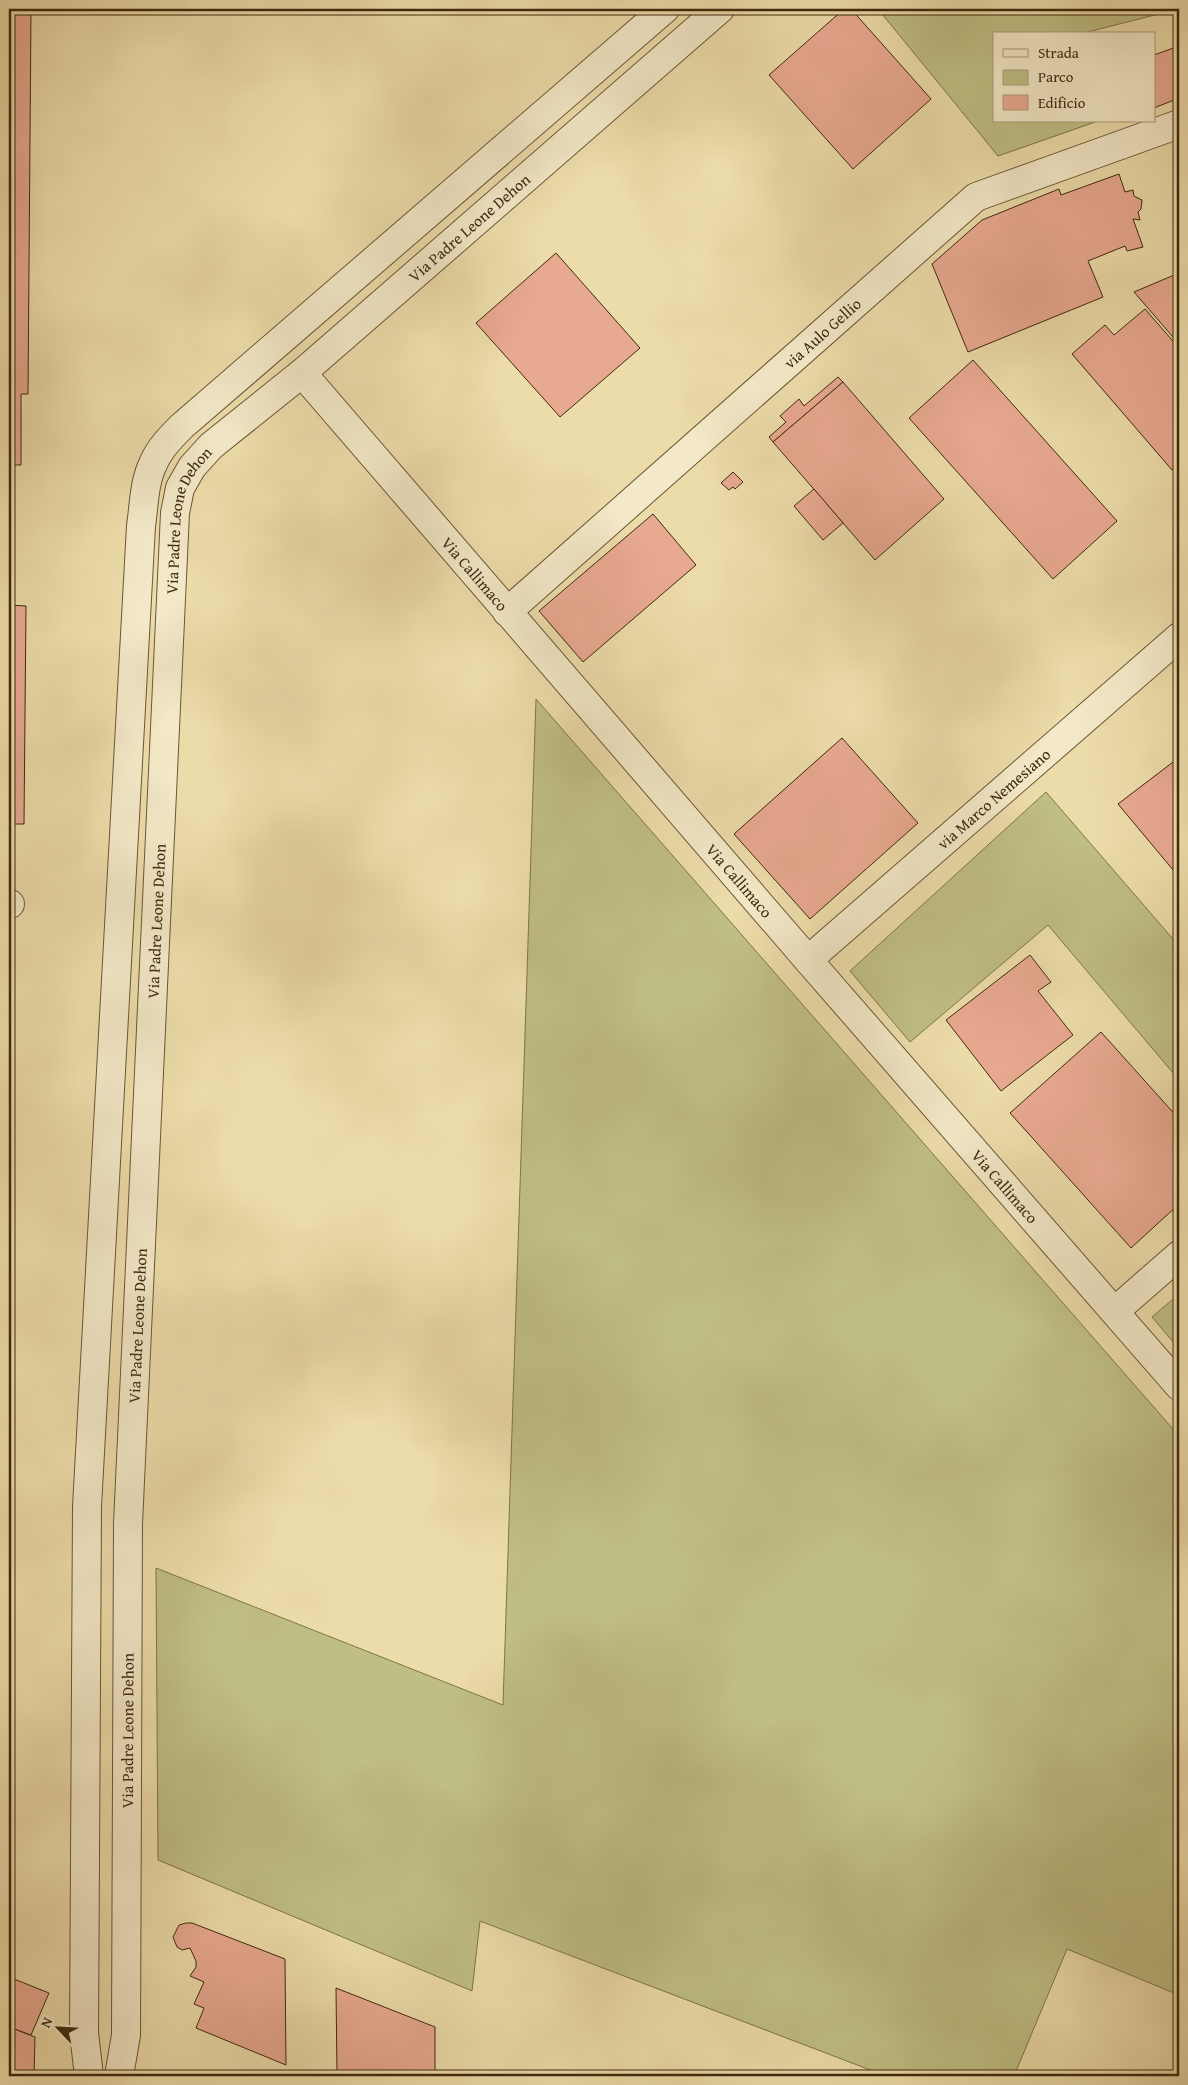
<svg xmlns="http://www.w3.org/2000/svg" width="1188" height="2085" viewBox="0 0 1188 2085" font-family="'Gentium Book Plus',serif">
<rect width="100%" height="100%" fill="#ecdca9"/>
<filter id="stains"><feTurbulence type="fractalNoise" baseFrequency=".004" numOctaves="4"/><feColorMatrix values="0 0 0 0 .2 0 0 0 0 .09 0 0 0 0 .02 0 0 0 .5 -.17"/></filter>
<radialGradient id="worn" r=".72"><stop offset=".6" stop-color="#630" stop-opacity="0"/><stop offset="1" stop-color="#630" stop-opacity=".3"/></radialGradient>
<g fill="#bfbe83" stroke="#7f7449">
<polygon points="878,9 1178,9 1088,32 1088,34 994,34 994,121 1098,121 998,156"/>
<polygon points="536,699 1179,1436 1179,1995 1067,1949 1014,2076 886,2076 480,1921 472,1991 158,1860 156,1568 503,1705"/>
<polygon points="1046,792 1179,946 1179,1080 1048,925 910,1042 850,971"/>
<polygon points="1179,1294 1179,1349 1152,1317"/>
</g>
<g fill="#e8a991" stroke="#3f290f">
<polygon points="9,9 31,9 28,394 21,394 21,465 9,465"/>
<polygon points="844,9 851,9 931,99 853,169 769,75"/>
<polygon points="1179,46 1179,98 1154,108 1154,55"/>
<polygon points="1119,174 1125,192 1133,190 1134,196 1142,200 1141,209 1138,212 1140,220 1133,219 1143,247 1127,251 1125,246 1088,261 1103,297 968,352 932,264 982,220 1059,189 1061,195"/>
<polygon points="556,253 640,348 560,417 476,323"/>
<polygon points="1179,273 1179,344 1134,292"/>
<polygon points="1145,309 1179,348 1179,464 1172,470 1072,354 1105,325 1114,335"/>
<polygon points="973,360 1117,521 1053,579 909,418"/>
<polygon points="838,377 843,382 773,442 769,437 786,422 780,416 799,399 804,406"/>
<polygon points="843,382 944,499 875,560 773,442"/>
<polygon points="733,472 743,482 735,489 733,487 729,490 721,483"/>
<polygon points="814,489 843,523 823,540 794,506"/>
<polygon points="653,514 696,565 583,662 539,611"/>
<polygon points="9,605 26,606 24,824 9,824"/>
<polygon points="842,738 918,823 810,919 734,834"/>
<polygon points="1177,759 1179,762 1179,877 1118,804"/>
<polygon points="1030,955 1051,982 1038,991 1073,1035 1001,1091 946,1020"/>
<polygon points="1101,1032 1179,1119 1179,1204 1131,1248 1010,1113"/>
<polygon points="186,1923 192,1923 285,1959 286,2065 196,2028 204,2008 194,2004 204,1982 190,1976 196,1967 196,1961 190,1948 182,1950 177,1947 173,1937 179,1925"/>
<polygon points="9,1977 49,1993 31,2035 9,2027"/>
<polygon points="336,1988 435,2027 435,2076 337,2076"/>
<polygon points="9,2027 35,2037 34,2076 9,2076"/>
</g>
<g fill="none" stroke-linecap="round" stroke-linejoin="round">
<defs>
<g id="minor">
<path id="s1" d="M302,373l506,587 371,426"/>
<path id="s2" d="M507,612l469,-415 203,-73"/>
<polyline points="9,904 10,904"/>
<path id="s3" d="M808,960l371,-323"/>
<polyline points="1115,1311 1179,1255"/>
<path d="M89,2076l-5,-43 3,-526 54,-981c3,-20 3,-44 12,-62 6,-15 18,-27 29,-38l483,-417"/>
<path id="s4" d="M119,2076l7,-41 2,-511 47,-1011 5,-25 12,-21 19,-21 91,-73 418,-364"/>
</g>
</defs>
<use href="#minor" stroke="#6a5636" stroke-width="30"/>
<use href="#minor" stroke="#f3e8c7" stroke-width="28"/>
</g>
<g text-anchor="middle" stroke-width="4.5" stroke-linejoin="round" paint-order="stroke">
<g font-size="16" fill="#3f290f" stroke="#f3e8c7">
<text dy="6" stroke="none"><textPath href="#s4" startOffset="1981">Via Padre Leone Dehon</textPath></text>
<text dy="6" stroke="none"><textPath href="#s2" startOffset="421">via Aulo Gellio</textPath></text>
<text dy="6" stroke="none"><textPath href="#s4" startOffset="1561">Via Padre Leone Dehon</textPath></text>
<text dy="6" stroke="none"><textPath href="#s1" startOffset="265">Via Callimaco</textPath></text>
<text dy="6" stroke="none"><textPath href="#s3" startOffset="246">via Marco Nemesiano</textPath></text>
<text dy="6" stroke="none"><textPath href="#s1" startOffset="670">Via Callimaco</textPath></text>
<text dy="6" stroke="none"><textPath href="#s4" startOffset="1156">Via Padre Leone Dehon</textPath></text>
<text dy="6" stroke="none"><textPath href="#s1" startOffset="1075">Via Callimaco</textPath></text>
<text dy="6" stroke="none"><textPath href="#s4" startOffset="751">Via Padre Leone Dehon</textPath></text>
<text dy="6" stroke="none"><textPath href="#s4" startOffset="346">Via Padre Leone Dehon</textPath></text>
</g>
</g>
<rect width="1188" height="2085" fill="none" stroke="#ecdca9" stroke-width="30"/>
<rect x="10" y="10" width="1168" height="2065" fill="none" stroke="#3f290f" stroke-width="2.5"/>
<rect x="15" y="15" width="1158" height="2055" fill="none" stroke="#3f290f"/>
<rect x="993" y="32" width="162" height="90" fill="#f3e8c7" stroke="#ab9c7d"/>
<rect x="1003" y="49" width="25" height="8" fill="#f3e8c7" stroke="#ab9c7d"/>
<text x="1038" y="58" font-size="15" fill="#3f290f">Strada</text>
<rect x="1003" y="70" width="25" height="15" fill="#bfbe83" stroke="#ab9c7d"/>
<text x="1038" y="82" font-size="15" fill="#3f290f">Parco</text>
<rect x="1003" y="95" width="25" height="15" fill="#e8a991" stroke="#ab9c7d"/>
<text x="1038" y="108" font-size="15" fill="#3f290f">Edificio</text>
<g transform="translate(58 2028) rotate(295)" stroke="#f3e8c7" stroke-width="4" paint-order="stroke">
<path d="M0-4L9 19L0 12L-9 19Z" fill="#3f290f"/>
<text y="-8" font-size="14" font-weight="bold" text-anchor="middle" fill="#3f290f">N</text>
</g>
<rect width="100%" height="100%" filter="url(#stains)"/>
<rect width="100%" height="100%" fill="url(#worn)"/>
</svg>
